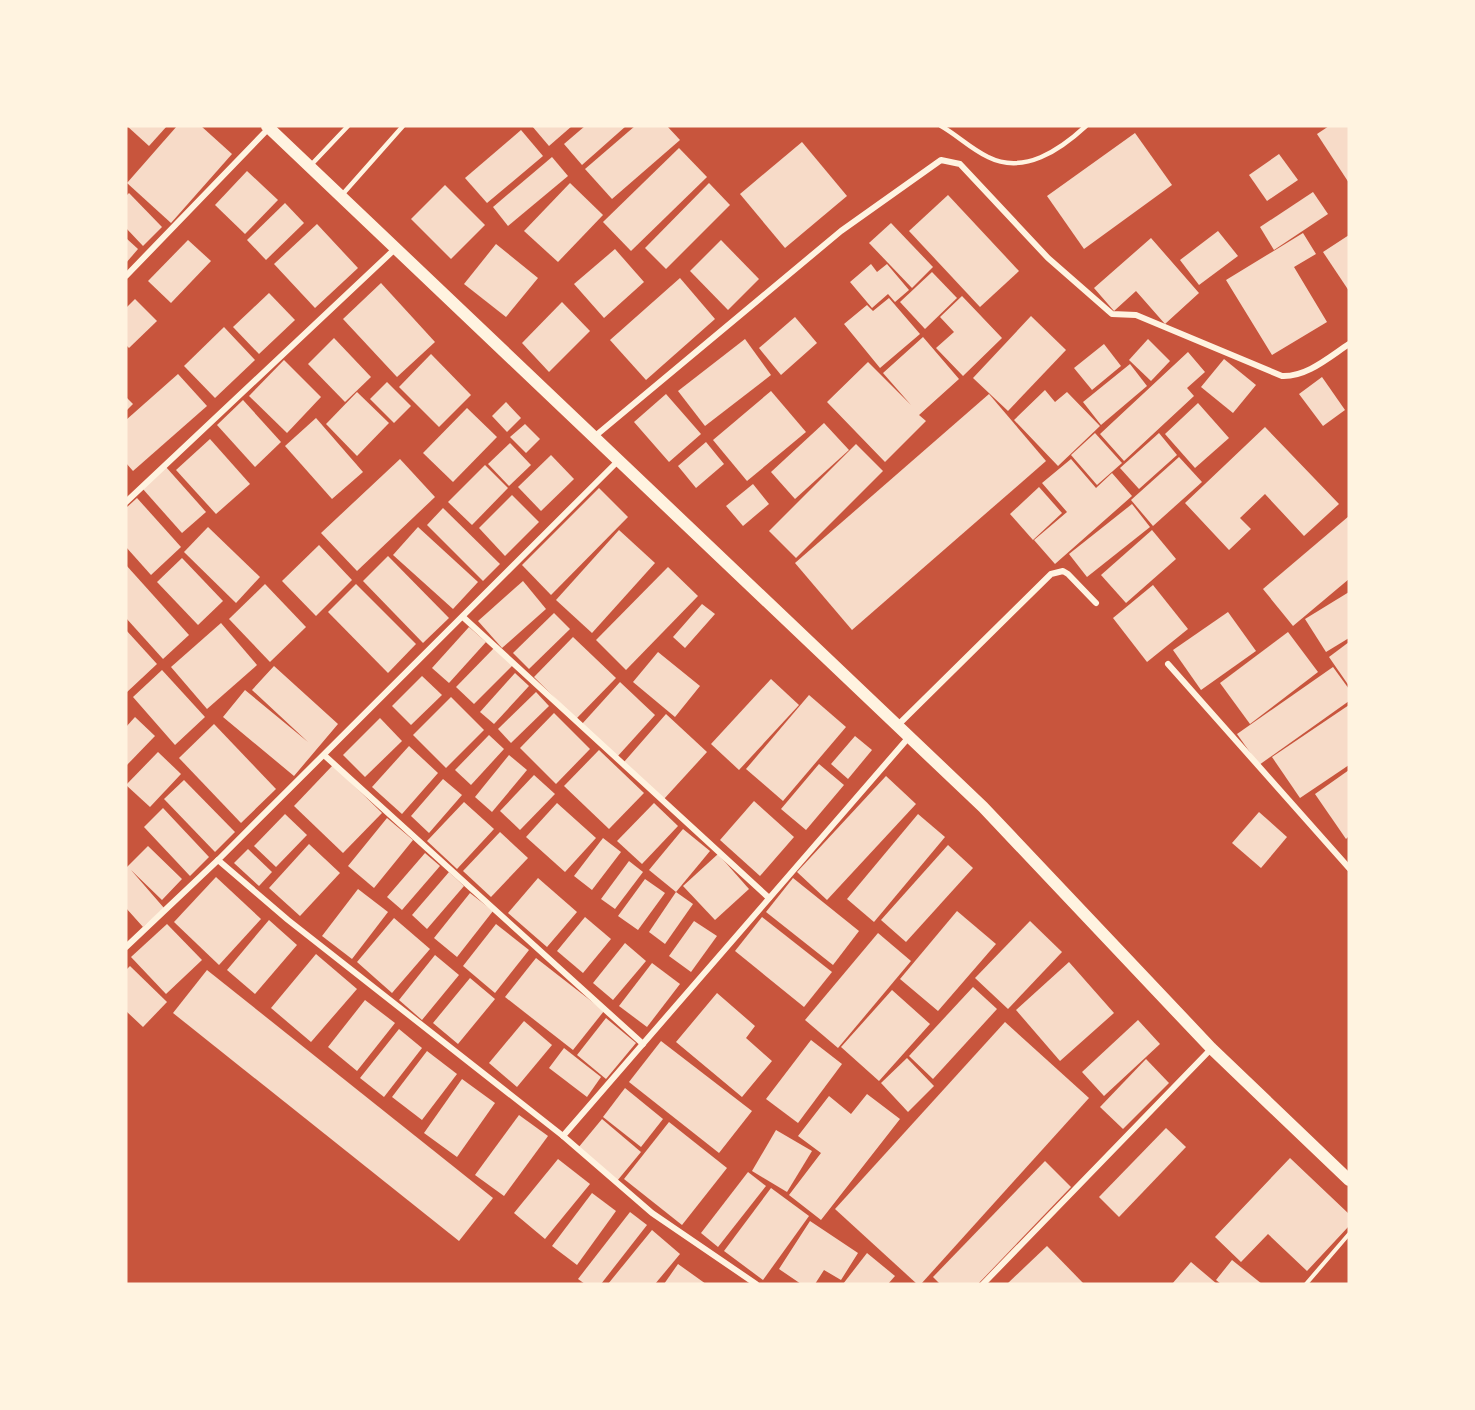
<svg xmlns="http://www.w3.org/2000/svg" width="1475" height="1410" viewBox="0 0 1475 1410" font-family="Rubik,sans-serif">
<rect width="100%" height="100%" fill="#c8553d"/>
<g fill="#f7dbc8">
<polygon points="127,126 167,126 149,146"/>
<polygon points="177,126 201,126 232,154 171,223 127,183"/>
<polygon points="532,126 572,126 549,146"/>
<polygon points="585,126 626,126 582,165 564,144"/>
<polygon points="635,126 667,126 680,140 612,199 585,169"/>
<polygon points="1329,126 1349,126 1349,183 1317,134"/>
<polygon points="521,130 543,156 487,203 465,178"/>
<polygon points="1135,133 1172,185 1084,249 1047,196"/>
<polygon points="802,142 847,196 785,248 740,194"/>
<polygon points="679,148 707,177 631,251 603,222"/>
<polygon points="1279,154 1298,180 1267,201 1249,175"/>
<polygon points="552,157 568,176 508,226 493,207"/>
<polygon points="247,171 278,200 245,234 215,205"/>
<polygon points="570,183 603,215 558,262 524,231"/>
<polygon points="709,183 730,205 666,269 645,248"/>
<polygon points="445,185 485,225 451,259 411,219"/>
<polygon points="1313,192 1328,214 1274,250 1260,227"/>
<polygon points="129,193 162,227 143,246 126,228 126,196"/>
<polygon points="948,195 1019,271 980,307 909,231"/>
<polygon points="285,203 304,223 266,260 247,240"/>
<polygon points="891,223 933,267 912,288 869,243"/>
<polygon points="317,224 358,268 315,308 274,264"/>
<polygon points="1218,231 1238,256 1199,285 1180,260"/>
<polygon points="1303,233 1316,254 1294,267 1327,322 1272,355 1226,280"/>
<polygon points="1349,235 1349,291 1323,252"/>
<polygon points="126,238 138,249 126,263"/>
<polygon points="1151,238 1199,293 1165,324 1136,291 1114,311 1094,288"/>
<polygon points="188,240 211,261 171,303 148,281"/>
<polygon points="721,240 759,279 728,310 690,271"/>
<polygon points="496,244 538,278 506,317 464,284"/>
<polygon points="615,249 644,282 604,318 574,284"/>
<polygon points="871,264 877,272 887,264 909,290 895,302 888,294 872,308 850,282"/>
<polygon points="932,272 957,298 925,329 900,302"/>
<polygon points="680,278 715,319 646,380 610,340"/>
<polygon points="381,283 435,342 397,377 343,319"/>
<polygon points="269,293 295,320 259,354 233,327"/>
<polygon points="962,296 1002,338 963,376 936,348 954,332 940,317"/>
<polygon points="889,298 920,334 880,368 844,324 867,305 873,311"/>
<polygon points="135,299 157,321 129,348 126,345 126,308"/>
<polygon points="562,302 590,331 549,372 522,343"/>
<polygon points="1031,316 1066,350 1008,411 973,378"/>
<polygon points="795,317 817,343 781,375 759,348"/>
<polygon points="224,327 255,360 215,398 184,366"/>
<polygon points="923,337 959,379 919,415 926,421 885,462 827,402 868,362 911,405 883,373"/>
<polygon points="334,338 371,377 345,402 308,364"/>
<polygon points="745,339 771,375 705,426 678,391"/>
<polygon points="1148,339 1170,361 1151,381 1129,360"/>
<polygon points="1104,344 1121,366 1092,390 1074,368"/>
<polygon points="1188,352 1205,372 1187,388 1194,396 1124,461 1100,434"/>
<polygon points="431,354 471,395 439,427 399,387"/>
<polygon points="1224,359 1256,385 1233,413 1201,387"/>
<polygon points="284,360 321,397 287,433 249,396"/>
<polygon points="1130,364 1147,386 1101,425 1083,402"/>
<polygon points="178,374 207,406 133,471 126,463 126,420"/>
<polygon points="1322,377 1345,410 1323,426 1299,394"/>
<polygon points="387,382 411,406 394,423 370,399"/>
<polygon points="1045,390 1055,402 1067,392 1100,426 1058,466 1014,420"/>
<polygon points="771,391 806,432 747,481 713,440"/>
<polygon points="357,392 389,423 357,456 326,424"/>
<polygon points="666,394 701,434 669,462 634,422"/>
<polygon points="989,394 1046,461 852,630 795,563"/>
<polygon points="126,397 133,404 126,411"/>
<polygon points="243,400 281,442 255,467 217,425"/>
<polygon points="506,402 521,418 507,432 492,416"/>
<polygon points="1198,403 1229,438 1195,468 1165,434"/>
<polygon points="467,408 497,437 453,482 423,453"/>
<polygon points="316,418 363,472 332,499 285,446"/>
<polygon points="824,423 849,450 795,499 771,472"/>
<polygon points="525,424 540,439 526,453 510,437"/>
<polygon points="1265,427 1339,504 1304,536 1265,494 1240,518 1251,529 1229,550 1185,503"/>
<polygon points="1095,433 1122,463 1097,485 1071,455"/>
<polygon points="1159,433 1177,455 1139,489 1120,468"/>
<polygon points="210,439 250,484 216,514 176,470"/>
<polygon points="706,442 724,464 696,488 678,466"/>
<polygon points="510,443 531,465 509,486 488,464"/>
<polygon points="856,444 883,471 796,558 769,531"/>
<polygon points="551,455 574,479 541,511 518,487"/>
<polygon points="1179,457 1202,482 1153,526 1131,500"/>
<polygon points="400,459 435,497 357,571 321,533"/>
<polygon points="1071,459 1096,488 1112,473 1132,496 1055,564 1034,540 1067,512 1042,483"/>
<polygon points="485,465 508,488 472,525 448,502"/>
<polygon points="166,467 206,512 182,533 142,488"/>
<polygon points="753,484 769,504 743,526 726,506"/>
<polygon points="1039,487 1062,513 1033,540 1010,514"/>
<polygon points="599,488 628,517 551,595 522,565"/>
<polygon points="512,495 539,522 505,556 479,528"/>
<polygon points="137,498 181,547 151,575 126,547 126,508"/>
<polygon points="1132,504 1150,527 1087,577 1069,554"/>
<polygon points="443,508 500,564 483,581 427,525"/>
<polygon points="1349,516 1349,579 1293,626 1263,589"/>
<polygon points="208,527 260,577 236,603 184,552"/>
<polygon points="418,527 478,582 453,609 393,555"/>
<polygon points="619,530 655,563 592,633 556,600"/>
<polygon points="1152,530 1176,559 1126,603 1101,575"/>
<polygon points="319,545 352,580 316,616 282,581"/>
<polygon points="388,556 449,618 423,643 363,581"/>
<polygon points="182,558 223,601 198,625 157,582"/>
<polygon points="126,565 189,635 163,659 126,618"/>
<polygon points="668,567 698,596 626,670 596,640"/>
<polygon points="523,581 546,609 502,648 478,621"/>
<polygon points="265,584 306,627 270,662 229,619"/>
<polygon points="356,584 416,644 388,673 328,612"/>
<polygon points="1153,585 1188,629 1147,662 1113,618"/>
<polygon points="1349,592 1349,638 1326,652 1305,619"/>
<polygon points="702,604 715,614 685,648 673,637"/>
<polygon points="1228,612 1256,651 1201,690 1173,650"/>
<polygon points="554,613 570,629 529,669 513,653"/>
<polygon points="221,623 257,665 207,709 171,667"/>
<polygon points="469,627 486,642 449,683 432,668"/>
<polygon points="126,630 157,664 126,693"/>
<polygon points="1288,632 1318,672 1250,724 1220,683"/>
<polygon points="573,637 616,678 576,719 534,677"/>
<polygon points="1349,642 1349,686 1329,657"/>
<polygon points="495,647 513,665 474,704 456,687"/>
<polygon points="658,652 700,686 675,717 633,682"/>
<polygon points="274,666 338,724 294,776 223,717 245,690 308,742 252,690"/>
<polygon points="1333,667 1349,689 1349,701 1259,765 1237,734"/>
<polygon points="162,670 205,717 175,745 133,697"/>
<polygon points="515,673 529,686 494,724 480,712"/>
<polygon points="422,676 442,695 411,725 392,706"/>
<polygon points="771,679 799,705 739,770 711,744"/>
<polygon points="620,682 655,715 617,757 582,724"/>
<polygon points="536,692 549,706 511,743 498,729"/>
<polygon points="809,695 846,727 783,801 746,769"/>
<polygon points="451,697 484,730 446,768 413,735"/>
<polygon points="1349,705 1349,765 1300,798 1272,757"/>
<polygon points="554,713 590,749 556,784 520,748"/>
<polygon points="666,714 707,752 664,799 624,762"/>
<polygon points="135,717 155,736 126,766 126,727"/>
<polygon points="380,718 402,741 365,777 343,755"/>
<polygon points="214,724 276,789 241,823 179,758"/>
<polygon points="489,735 504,749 471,785 455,770"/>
<polygon points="855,736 872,750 848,779 831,764"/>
<polygon points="409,746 438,773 402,814 372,787"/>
<polygon points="599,750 644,793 609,829 564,786"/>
<polygon points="158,752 181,774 150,807 126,785"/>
<polygon points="509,755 527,770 492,812 475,797"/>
<polygon points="819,764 844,785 806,830 781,809"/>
<polygon points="333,765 382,813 343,853 294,806"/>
<polygon points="1349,770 1349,836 1346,839 1315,794"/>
<polygon points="534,775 555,794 520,830 500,811"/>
<polygon points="886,776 916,804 827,900 797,872"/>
<polygon points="443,779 462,795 429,833 411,816"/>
<polygon points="184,780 235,832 215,852 164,799"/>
<polygon points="754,801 794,837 760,876 720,840"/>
<polygon points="464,802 494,829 457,869 427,841"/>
<polygon points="557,803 596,838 565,872 526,837"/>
<polygon points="654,803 678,826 642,864 617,841"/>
<polygon points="163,808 209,857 190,876 144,827"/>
<polygon points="1259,812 1287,837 1261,868 1232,843"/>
<polygon points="285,814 307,835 276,867 254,846"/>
<polygon points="918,814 945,837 874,922 847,899"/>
<polygon points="387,818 413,840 374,888 348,866"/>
<polygon points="683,829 710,851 676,892 649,870"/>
<polygon points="500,832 528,858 491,897 463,871"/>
<polygon points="603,838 621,852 592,890 574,876"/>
<polygon points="309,844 340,873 300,916 269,888"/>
<polygon points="948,845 973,868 906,942 881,920"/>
<polygon points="148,846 182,879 162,900 131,870 164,908 143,927 126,908 126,868"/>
<polygon points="248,849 272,872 259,886 234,863"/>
<polygon points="425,853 440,866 402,910 387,897"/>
<polygon points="718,854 749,889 715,920 683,886"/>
<polygon points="629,861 643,872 615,909 601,899"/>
<polygon points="449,872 464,886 427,929 412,915"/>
<polygon points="216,877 261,919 219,965 174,922"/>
<polygon points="538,878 577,912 547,947 508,913"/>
<polygon points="793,878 859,931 833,965 766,912"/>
<polygon points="645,879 665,893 638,930 618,916"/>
<polygon points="358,889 388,912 352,959 322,936"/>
<polygon points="676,892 693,904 665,944 649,932"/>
<polygon points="470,893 493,911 457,957 434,938"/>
<polygon points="957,911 996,944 938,1011 900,979"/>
<polygon points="585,917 611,939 583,973 557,951"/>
<polygon points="762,917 832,972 804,1007 735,951"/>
<polygon points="394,918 430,949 392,993 357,962"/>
<polygon points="269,920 297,945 255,994 227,970"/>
<polygon points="694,921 717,936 691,972 669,956"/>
<polygon points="1030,921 1062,952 1008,1009 975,978"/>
<polygon points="167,924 202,960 166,994 131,957"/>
<polygon points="496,924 529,950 495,993 463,966"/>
<polygon points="878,933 911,961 838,1048 805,1020"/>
<polygon points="625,943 646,961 613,1000 593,983"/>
<polygon points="316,954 357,989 311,1042 271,1008"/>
<polygon points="435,955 459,975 422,1020 399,1000"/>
<polygon points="536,958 604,1011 573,1050 505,997"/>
<polygon points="1069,962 1114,1013 1060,1061 1016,1010"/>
<polygon points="652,963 680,984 647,1027 619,1006"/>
<polygon points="130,966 167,1002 143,1027 126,1011 126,970"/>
<polygon points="207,970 493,1198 459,1241 173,1013"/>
<polygon points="470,978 495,999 458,1044 433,1023"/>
<polygon points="973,987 997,1009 933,1079 909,1056"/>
<polygon points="892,990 930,1024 879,1081 841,1047"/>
<polygon points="717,993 755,1026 746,1038 772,1061 742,1097 676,1042"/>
<polygon points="365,1000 395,1023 357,1071 328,1047"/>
<polygon points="606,1018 636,1043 606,1079 577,1055"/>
<polygon points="1138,1020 1160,1044 1104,1096 1082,1072"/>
<polygon points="524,1021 552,1045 517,1087 489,1063"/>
<polygon points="1005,1022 1089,1098 921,1284 917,1284 835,1209"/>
<polygon points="399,1029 422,1048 384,1097 360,1078"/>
<polygon points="811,1040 842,1064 798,1123 766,1099"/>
<polygon points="661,1041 752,1111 719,1153 629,1082"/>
<polygon points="564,1048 601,1077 587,1097 549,1068"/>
<polygon points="427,1051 457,1074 422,1120 392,1097"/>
<polygon points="907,1058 934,1086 908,1112 881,1083"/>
<polygon points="1146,1059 1169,1083 1123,1129 1100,1107"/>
<polygon points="462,1079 495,1103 457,1157 424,1133"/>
<polygon points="625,1088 663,1119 641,1147 603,1117"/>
<polygon points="867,1094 900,1119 821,1220 789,1195 821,1153 798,1136 829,1096 851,1114"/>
<polygon points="519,1115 548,1136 504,1196 475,1175"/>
<polygon points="602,1119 641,1152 617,1181 578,1148"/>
<polygon points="669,1122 727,1168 682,1225 624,1179"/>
<polygon points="1166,1128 1186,1147 1119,1217 1099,1197"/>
<polygon points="776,1130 812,1151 787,1192 752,1171"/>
<polygon points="1290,1158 1349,1214 1349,1226 1307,1271 1268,1234 1241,1262 1215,1237"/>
<polygon points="558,1159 590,1184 545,1239 514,1213"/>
<polygon points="1045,1161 1071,1187 978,1284 940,1284 933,1277"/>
<polygon points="748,1172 766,1186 718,1247 701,1233"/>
<polygon points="771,1188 809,1216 763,1280 724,1251"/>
<polygon points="592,1193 616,1211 577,1265 552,1246"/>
<polygon points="630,1212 647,1225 601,1284 585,1284 578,1279"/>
<polygon points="810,1221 858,1253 841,1280 824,1270 815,1284 801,1284 779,1269"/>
<polygon points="652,1230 680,1254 655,1284 608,1284"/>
<polygon points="1047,1246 1084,1284 1007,1284"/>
<polygon points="867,1253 895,1276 888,1284 843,1284"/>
<polygon points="1232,1260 1262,1284 1221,1284 1216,1280"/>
<polygon points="1191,1262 1217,1284 1172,1284"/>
<polygon points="678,1264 706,1284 664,1284"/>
</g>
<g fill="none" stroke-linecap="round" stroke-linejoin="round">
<polyline stroke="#fff3e0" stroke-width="4" points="1306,1284 1349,1234"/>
<g stroke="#fff3e0" stroke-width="4.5">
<path d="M941,126c16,9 30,23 47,31 36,18 72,-7 98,-31"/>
<polyline points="311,165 348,126"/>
<polyline points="341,196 403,126"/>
</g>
<g stroke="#fff3e0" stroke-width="6">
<polyline points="126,276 269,128"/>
<path d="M594,437l247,-206 100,-71 19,4 88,94 64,56 24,1 146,61c25,1 47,-19 67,-32"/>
<polyline points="619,460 218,860 288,920 563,1136 652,1213 756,1284"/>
<polyline points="126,502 396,248"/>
<polyline points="463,617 769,898"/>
<polyline points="1168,664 1349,868"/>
<polyline points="898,725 1051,574 1063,571 1068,574 1096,603"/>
<polyline points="324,755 643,1044"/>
<polyline points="126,947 218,860"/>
<polyline points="563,1136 909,737"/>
<polyline points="983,1284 1211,1049"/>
</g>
<polyline stroke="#fff3e0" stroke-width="12" points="267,126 983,807 1211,1048 1349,1180"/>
</g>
<rect width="1475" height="1410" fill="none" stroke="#fff3e0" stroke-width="255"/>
</svg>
